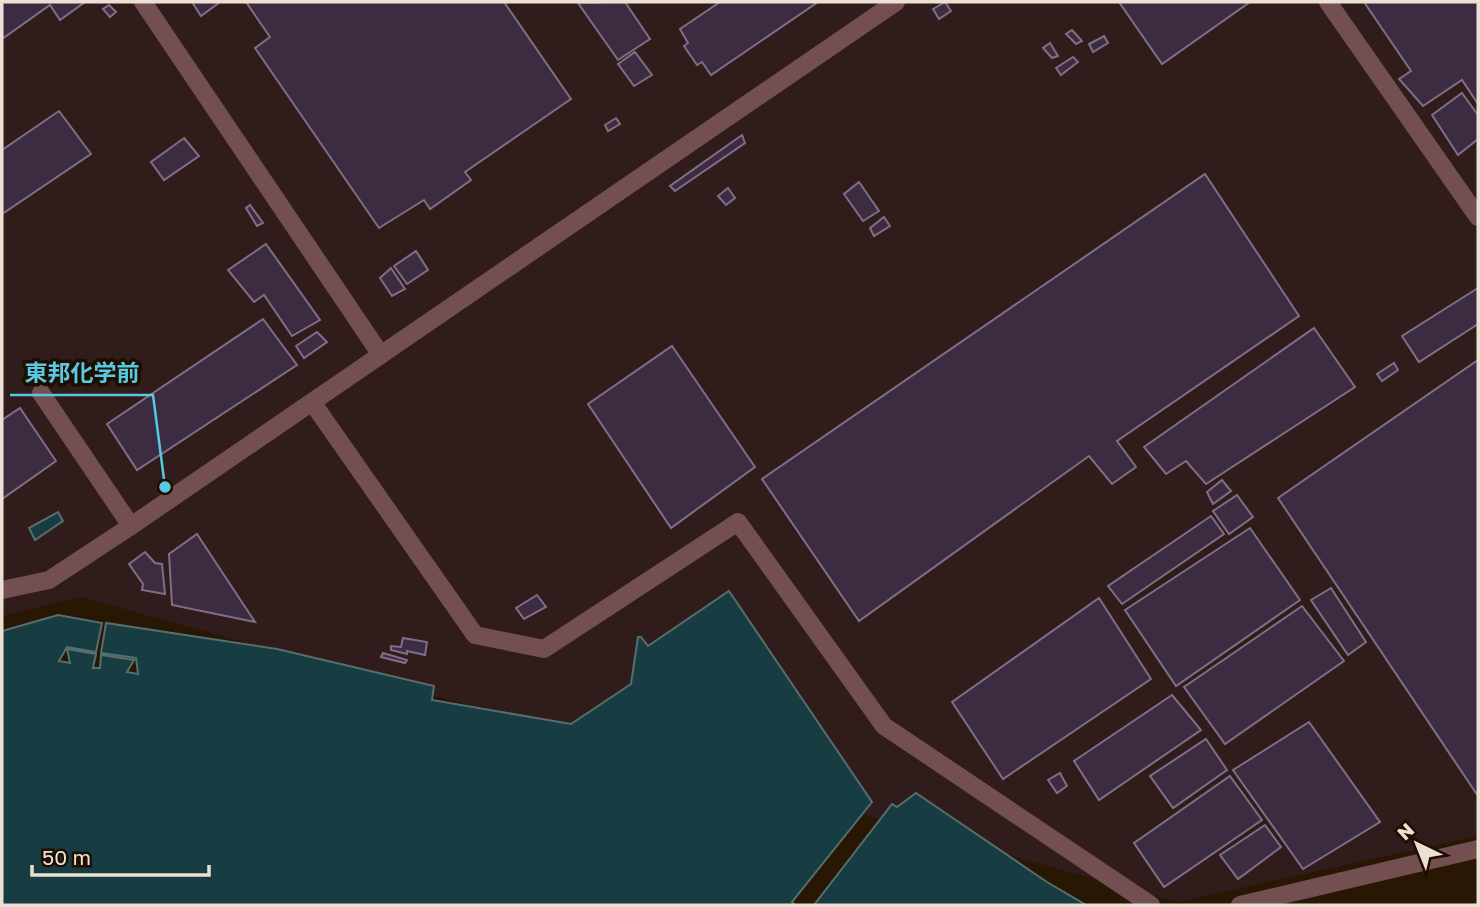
<svg xmlns="http://www.w3.org/2000/svg" width="1480" height="907" viewBox="0 0 1480 907" font-family="'Golos Text','Noto Sans JP',sans-serif">
<rect width="100%" height="100%" fill="#271703"/>
<polygon fill="#2f1c1b" points="2,2 1478,2 1478,836 1177,902 81,597 2,616"/>
<g fill="#173d42" stroke="#576e6e" stroke-width="2">
<polygon points="58,512 63,521 35,540 29,528"/>
<polygon points="729,591 872,802 792,902 795,905 2,905 2,631 58,615 102,623 96,652 67,647 59,661 70,663 67,649 96,654 93,668 100,668 101,655 134,660 127,672 138,674 136,658 101,653 106,623 277,649 434,686 432,700 571,724 631,684 638,637 641,637 648,646"/>
<polygon points="916,793 1047,882 1086,905 814,905 892,804 897,807"/>
</g>
<g fill="#3c2c41" stroke="#816e86" stroke-width="2">
<polygon points="2,2 85,2 60,20 50,5 2,39"/>
<polygon points="192,2 220,2 201,16"/>
<polygon points="246,2 504,2 571,99 465,172 471,180 430,209 424,200 379,228 255,48 270,37"/>
<polygon points="625,2 650,39 618,60 578,3"/>
<polygon points="720,2 818,2 711,75 702,62 697,65 684,46 688,43 680,29"/>
<polygon points="945,2 951,11 939,19 933,9"/>
<polygon points="1119,2 1250,2 1162,64"/>
<polygon points="1364,2 1478,2 1478,104 1462,80 1423,106 1399,79 1411,71"/>
<polygon points="109,5 116,12 110,17 103,9"/>
<polygon points="1072,30 1082,41 1076,44 1066,34"/>
<polygon points="1104,36 1108,43 1093,52 1089,44"/>
<polygon points="1050,43 1058,56 1052,58 1043,48"/>
<polygon points="635,52 652,75 634,86 618,64"/>
<polygon points="1073,57 1078,62 1061,75 1056,68"/>
<polygon points="1462,93 1478,115 1478,139 1458,155 1432,115"/>
<polygon points="59,111 91,154 2,214 2,150"/>
<polygon points="616,118 620,124 608,131 605,125"/>
<polygon points="742,135 745,143 675,191 670,186"/>
<polygon points="184,138 199,156 164,180 151,162"/>
<polygon points="1205,174 1299,316 1117,441 1136,467 1112,484 1089,456 859,621 762,479"/>
<polygon points="859,182 879,211 863,221 844,194"/>
<polygon points="728,188 735,198 726,205 718,196"/>
<polygon points="250,205 263,223 257,226 246,208"/>
<polygon points="884,217 890,226 874,236 870,228"/>
<polygon points="266,244 320,320 292,336 264,295 254,302 228,270"/>
<polygon points="416,251 428,270 407,284 394,266"/>
<polygon points="391,268 405,289 392,296 380,278"/>
<polygon points="1478,288 1478,324 1419,362 1402,336"/>
<polygon points="263,319 297,365 137,470 107,424"/>
<polygon points="1314,328 1355,387 1206,484 1186,461 1166,474 1144,447"/>
<polygon points="317,332 327,342 304,358 296,346"/>
<polygon points="672,346 755,467 671,528 588,404"/>
<polygon points="1478,360 1478,796 1278,498"/>
<polygon points="1394,363 1398,370 1382,381 1377,374"/>
<polygon points="20,408 56,461 2,499 2,420"/>
<polygon points="1222,480 1231,491 1213,504 1207,492"/>
<polygon points="1237,495 1253,517 1229,534 1213,511"/>
<polygon points="1211,516 1224,534 1122,604 1108,586"/>
<polygon points="1250,528 1300,600 1176,686 1125,610"/>
<polygon points="197,534 255,622 172,605 169,554"/>
<polygon points="145,552 155,563 162,564 165,594 142,590 143,584 129,564"/>
<polygon points="1331,588 1366,642 1348,655 1311,600"/>
<polygon points="537,595 546,607 524,619 516,608"/>
<polygon points="1099,598 1151,679 1003,779 952,702"/>
<polygon points="1302,606 1344,661 1225,744 1184,687"/>
<polygon points="403,638 427,642 425,655 407,651 407,654 391,650 391,646 401,647"/>
<polygon points="383,653 407,660 405,663 381,657"/>
<polygon points="1172,695 1201,730 1099,800 1074,761"/>
<polygon points="1309,722 1380,822 1303,869 1233,770"/>
<polygon points="1206,739 1227,770 1173,808 1150,776"/>
<polygon points="1060,773 1067,786 1057,793 1048,780"/>
<polygon points="1230,776 1262,820 1164,887 1134,843"/>
<polygon points="1265,825 1281,847 1238,879 1220,855"/>
</g>
<g fill="none" stroke-linecap="round" stroke-linejoin="round">
<g stroke="#744f52" stroke-width="18">
<polyline points="143,2 381,355"/>
<polyline points="1328,2 1478,217"/>
<polyline points="41,393 131,526"/>
<polyline points="312,402 475,635 544,649 738,522 884,726 1151,905"/>
<polyline points="2,590 49,580 131,526 896,2"/>
<polyline points="1240,905 1478,849"/>
</g>
</g>
<path fill="none" stroke="#58c9e3" stroke-width="2.5" d="M165 487L153 395H10"/>
<circle fill="#58c9e3" stroke="#1d0e00" stroke-width="2.5" cx="165" cy="487" r="7"/>
<g font-size="23" text-anchor="middle" font-weight="bold" fill="#58c9e3" stroke="#1d0e00" stroke-width="7" stroke-linejoin="round" paint-order="stroke">
<text x="82" y="381">東邦化学前</text>
</g>
<rect width="1480" height="907" fill="none" stroke="#ece0d3" stroke-width="7"/>
<g transform="translate(1417 844) rotate(317)" stroke="#1d0e00" stroke-width="5" paint-order="stroke">
<path d="M0-5L12 26L0 18L-12 26Z" fill="#ece0d3"/>
<text y="-10" font-size="19" font-weight="bold" text-anchor="middle" fill="#ece0d3">N</text>
</g>
<path d="M32 865v10h177v-10" fill="none" stroke="#ece0d3" stroke-width="3.5"/>
<text x="42" y="865" font-size="21" fill="#ece0d3" stroke="#1d0e00" stroke-width="5" paint-order="stroke">50 m</text>
</svg>
